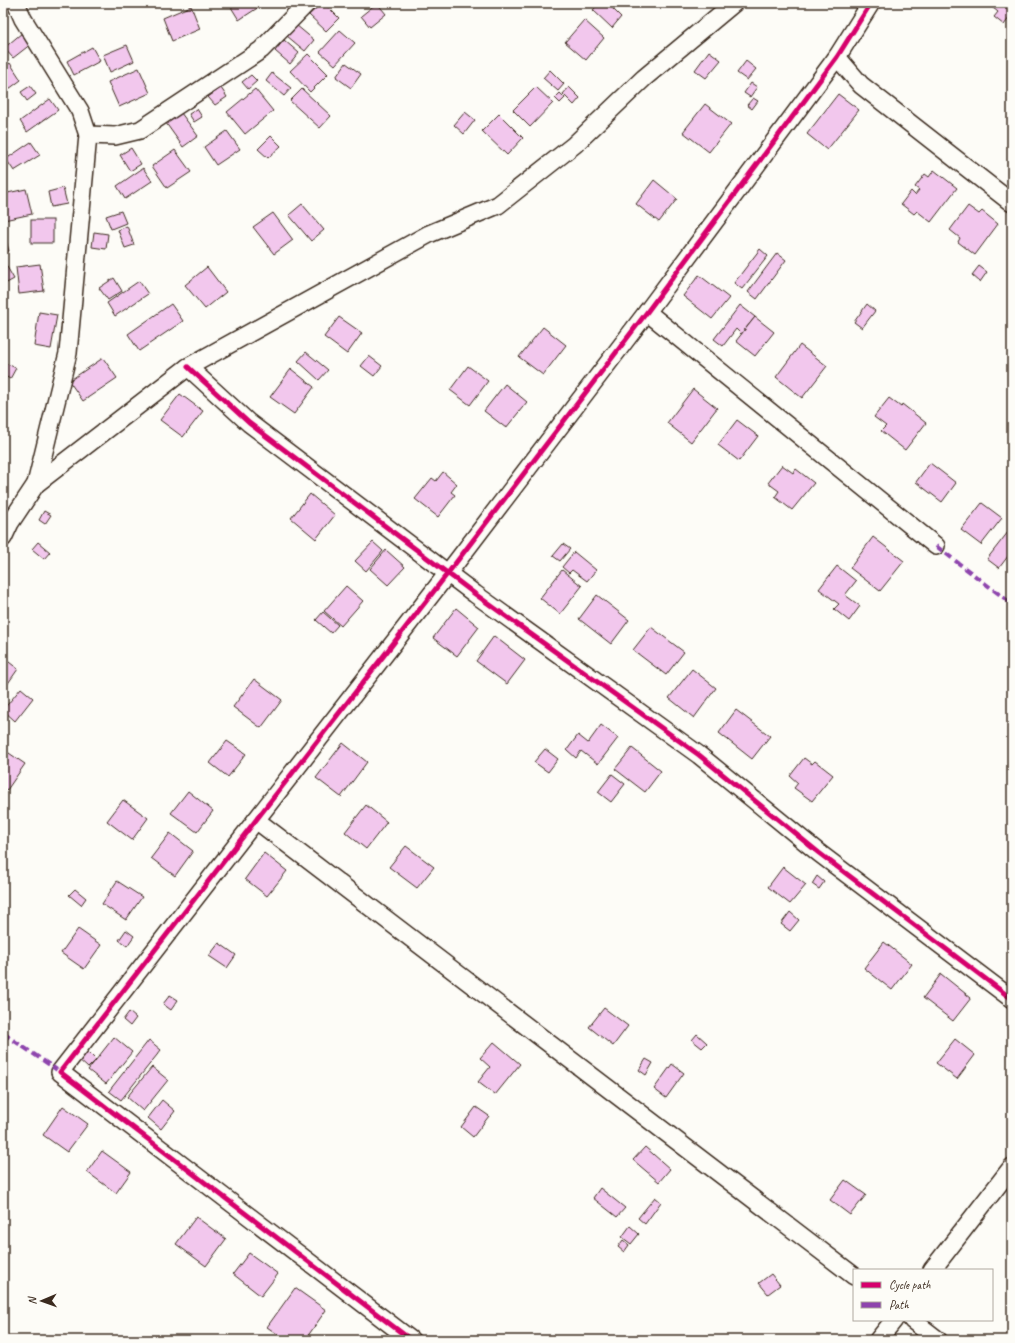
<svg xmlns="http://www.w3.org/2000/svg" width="1015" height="1343" viewBox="0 0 1015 1343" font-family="Caveat,sans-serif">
<rect width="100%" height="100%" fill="#fdfcf7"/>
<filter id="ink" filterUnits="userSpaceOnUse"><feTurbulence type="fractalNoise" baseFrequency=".025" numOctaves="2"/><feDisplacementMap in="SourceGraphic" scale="8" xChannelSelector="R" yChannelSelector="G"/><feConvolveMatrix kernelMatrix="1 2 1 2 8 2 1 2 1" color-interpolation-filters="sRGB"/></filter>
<g filter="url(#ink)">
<g fill="#f2c7ed" stroke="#3b2a1e">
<polygon points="238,3 261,3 262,5 239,20 231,7"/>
<polygon points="322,3 324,3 339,18 326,31 309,15"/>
<polygon points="377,3 386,14 370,27 361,16"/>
<polygon points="599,3 607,3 621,17 612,28 593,10"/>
<polygon points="987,3 1006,3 1012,8 1012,14 1004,25 994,17 998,12"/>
<polygon points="191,6 200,29 172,41 163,18"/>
<polygon points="584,20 604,38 586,60 565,42"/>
<polygon points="296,25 314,40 305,51 287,36"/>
<polygon points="340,30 355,43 335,65 320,52"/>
<polygon points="22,33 31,44 13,58 4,48"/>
<polygon points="284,40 299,53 290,64 275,51"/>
<polygon points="127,45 134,61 110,72 103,55"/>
<polygon points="92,47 100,61 74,75 67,61"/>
<polygon points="709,51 721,60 706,78 695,70"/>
<polygon points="308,54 328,74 310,92 290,71"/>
<polygon points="746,61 756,69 747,80 737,73"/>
<polygon points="10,63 21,80 9,89 3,80 3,68"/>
<polygon points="346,63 361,74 351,88 336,77"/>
<polygon points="139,68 150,93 119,107 108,82"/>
<polygon points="550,70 564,84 558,91 543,78"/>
<polygon points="272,73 291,88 284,96 266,81"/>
<polygon points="251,75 257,81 248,89 242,82"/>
<polygon points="751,83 757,87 750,97 744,93"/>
<polygon points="30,86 36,94 27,101 21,92"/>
<polygon points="536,87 553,103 530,127 513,110"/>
<polygon points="569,87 580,98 574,105 563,94"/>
<polygon points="221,88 227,97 215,105 208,97"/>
<polygon points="255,89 273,111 245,134 227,112"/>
<polygon points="302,89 331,116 320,128 290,101"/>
<polygon points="560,93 565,98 560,103 555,98"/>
<polygon points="838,94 859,110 827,150 807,134"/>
<polygon points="753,98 758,101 752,109 747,105"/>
<polygon points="50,99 58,110 27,132 20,121"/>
<polygon points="705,104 731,124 709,152 683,132"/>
<polygon points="178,109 198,136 183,147 163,119"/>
<polygon points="197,109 202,117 194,122 189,114"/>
<polygon points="465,112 475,120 464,134 454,125"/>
<polygon points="499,114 523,138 507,155 482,131"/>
<polygon points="227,131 240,149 216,165 204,147"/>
<polygon points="271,136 281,146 268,158 258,149"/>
<polygon points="31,142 40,155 14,171 6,159"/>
<polygon points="131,148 141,164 130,171 120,155"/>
<polygon points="175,150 191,172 167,188 152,166"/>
<polygon points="143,168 152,181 125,199 117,186"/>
<polygon points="934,170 957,188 931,222 917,211 914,214 901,204 911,191 915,195 919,190 915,187 925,174 929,177"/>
<polygon points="654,180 677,199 659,222 636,204"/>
<polygon points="63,188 67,204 51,207 48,192"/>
<polygon points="26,189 32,214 4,220 3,194"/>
<polygon points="302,204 324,230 311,241 289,215"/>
<polygon points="968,206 979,214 982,211 998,224 975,255 958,242 960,238 950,230"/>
<polygon points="121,211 126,223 111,229 106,216"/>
<polygon points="273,213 293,240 274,254 253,227"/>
<rect x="31" y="220" width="22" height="23"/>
<polygon points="127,226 134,245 125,248 118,230"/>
<polygon points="3,230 9,251 3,252"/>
<polygon points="94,232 108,234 106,249 92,247"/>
<polygon points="760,249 768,256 742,289 734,283"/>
<polygon points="777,253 786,260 757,299 748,292"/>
<polygon points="3,260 14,279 3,285"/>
<polygon points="40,264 44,291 19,294 16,267"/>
<polygon points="979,266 987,272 980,282 972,275"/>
<polygon points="207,267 226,292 205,309 185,285"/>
<polygon points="699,275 729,298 712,319 683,296"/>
<polygon points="114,278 122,291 108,300 99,288"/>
<polygon points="139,281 148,294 115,316 107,303"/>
<polygon points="171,304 183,321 139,351 128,334"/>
<polygon points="867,304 875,311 862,328 854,322"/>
<polygon points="740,305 755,317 741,334 736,329 723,346 714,339"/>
<polygon points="39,312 57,315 51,349 34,346"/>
<polygon points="339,317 362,333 347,354 324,337"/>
<polygon points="755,317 774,332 755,356 736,341"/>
<polygon points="543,327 566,345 543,375 519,357"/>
<polygon points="800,345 827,366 802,398 776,377"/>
<polygon points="306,352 328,370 319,380 298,361"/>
<polygon points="369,356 382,366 374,376 361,366"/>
<polygon points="103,358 117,378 83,401 69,381"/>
<polygon points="3,362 16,368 10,379 3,375"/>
<polygon points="468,366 488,381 470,405 450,390"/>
<polygon points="291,369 314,387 294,414 270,397"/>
<polygon points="505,384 527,402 506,428 484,411"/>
<polygon points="693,389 717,408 691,442 667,423"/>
<polygon points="180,394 203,411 183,437 160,420"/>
<polygon points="889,398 901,407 902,404 926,423 905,450 881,431 886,426 874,417"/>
<polygon points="737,420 758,436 739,461 718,445"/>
<polygon points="930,463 956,483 942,502 916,482"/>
<polygon points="782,465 793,473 796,469 814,483 792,510 775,497 779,491 768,483"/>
<polygon points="443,472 457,484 451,492 455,495 438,517 415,499 432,478 436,481"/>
<polygon points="310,494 335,515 316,539 291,518"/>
<polygon points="982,503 1002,518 981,545 961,530"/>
<polygon points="44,511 51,515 45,524 39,520"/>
<polygon points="1012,527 1012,551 999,568 987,559"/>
<polygon points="873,537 904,561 880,591 850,568"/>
<polygon points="38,542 50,552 44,559 32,549"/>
<polygon points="373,542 383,551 366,571 355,561"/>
<polygon points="563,544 570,549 560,561 553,556"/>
<polygon points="386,550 405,567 388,585 370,569"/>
<polygon points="574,552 596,570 587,581 572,570 569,573 562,567"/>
<polygon points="837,566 856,581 845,595 860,606 849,621 834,609 839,604 819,589"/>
<polygon points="562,570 582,586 560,614 540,598"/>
<polygon points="346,586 363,601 341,626 324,611"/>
<polygon points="597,595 629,620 611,644 579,619"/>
<polygon points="456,608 479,627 457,656 433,638"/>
<polygon points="323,612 338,625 331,633 316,620"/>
<polygon points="651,627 684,652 666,675 633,650"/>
<polygon points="494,636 525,660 507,684 476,661"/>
<polygon points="5,659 18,669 4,689 3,662"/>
<polygon points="692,669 716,688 694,718 669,698"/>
<polygon points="254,679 282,700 261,728 233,707"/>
<polygon points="21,688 33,698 15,721 3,710"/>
<polygon points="736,710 770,736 752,759 719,733"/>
<polygon points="601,725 618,738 598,764 581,751 576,758 567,750 578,735 588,743"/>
<polygon points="227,741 246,754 228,777 210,763"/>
<polygon points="343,743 367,762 341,797 316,778"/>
<polygon points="632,748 661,771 645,792 615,769"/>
<polygon points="3,749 25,764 7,790 3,787"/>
<polygon points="545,749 558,759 548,772 534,762"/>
<polygon points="804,758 812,764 815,761 833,775 812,801 794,788 798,783 790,776"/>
<polygon points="612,774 625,784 611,802 598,792"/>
<polygon points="188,791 213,811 197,832 171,813"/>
<polygon points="123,800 148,818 132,840 107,821"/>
<polygon points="366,805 387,822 366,849 345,832"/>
<polygon points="170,833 193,851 175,876 151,858"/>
<polygon points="406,846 434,867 417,888 389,867"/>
<polygon points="264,853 287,871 267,896 245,879"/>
<polygon points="783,867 806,885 790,904 768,887"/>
<polygon points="817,876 824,882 819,889 812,884"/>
<polygon points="117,881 142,897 126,920 102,904"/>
<polygon points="75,889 86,898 81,905 69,895"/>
<polygon points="790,912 799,920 790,931 781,924"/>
<polygon points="78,929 101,945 84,969 61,953"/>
<polygon points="126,930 134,936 127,946 119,940"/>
<polygon points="884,942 912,964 892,990 864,968"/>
<polygon points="219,943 236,955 227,968 209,956"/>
<polygon points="941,974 971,998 953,1021 923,998"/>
<polygon points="170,995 178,1000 171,1010 163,1004"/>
<polygon points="604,1008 628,1026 613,1046 589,1027"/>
<polygon points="129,1012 136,1018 130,1026 123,1020"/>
<polygon points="697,1034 707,1043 702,1048 692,1040"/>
<polygon points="114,1037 132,1052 106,1084 88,1070"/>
<polygon points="955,1039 975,1055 957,1079 936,1063"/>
<polygon points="149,1040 161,1050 121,1100 109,1091"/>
<polygon points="494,1042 520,1064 495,1095 478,1082 490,1067 480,1058"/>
<polygon points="85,1049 96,1060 88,1068 77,1058"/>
<polygon points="646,1059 653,1063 646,1075 639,1070"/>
<polygon points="672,1064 684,1073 666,1098 654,1089"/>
<polygon points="152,1067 168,1080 143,1111 127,1097"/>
<polygon points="162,1100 175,1111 161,1129 148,1118"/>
<polygon points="63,1106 88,1124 67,1152 43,1135"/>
<polygon points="476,1107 489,1116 473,1137 461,1127"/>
<polygon points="645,1147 670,1169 659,1182 633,1160"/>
<polygon points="102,1151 131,1172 116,1193 87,1172"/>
<polygon points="845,1180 866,1195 850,1215 830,1200"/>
<polygon points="600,1188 625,1208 617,1217 593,1198"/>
<polygon points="655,1197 661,1202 645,1224 638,1218"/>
<polygon points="196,1217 226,1239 206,1266 176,1244"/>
<polygon points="630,1226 639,1234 631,1244 622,1237"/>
<polygon points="623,1240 629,1245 624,1252 618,1247"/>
<polygon points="249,1253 278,1274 261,1296 233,1274"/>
<polygon points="771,1274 780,1285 768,1294 759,1283"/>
<polygon points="295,1288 326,1310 305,1340 286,1340 267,1327"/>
</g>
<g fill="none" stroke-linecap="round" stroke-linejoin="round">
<defs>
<g id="minor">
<polyline points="16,3 23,19 80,111 88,135 68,353 36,484"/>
<polyline points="837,57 861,85 1012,203"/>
<polyline points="88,135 115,136 140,130 261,50 307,3"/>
<polyline points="647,312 936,546"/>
<polyline points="188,367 249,423 475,594 699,755 819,853 1012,999"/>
<polyline points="3,538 10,523 36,484 188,367 429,234 498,205 574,145 644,78 734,3"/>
<polyline points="256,820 854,1276"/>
<polyline points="932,1270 1012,1167"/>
<polyline points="912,1320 938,1340"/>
<polyline points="411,1340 60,1072 448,573 647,312 837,57 871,3"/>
<polyline points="878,1340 894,1320"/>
</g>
</defs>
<use href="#minor" stroke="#3b2a1e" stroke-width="20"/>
<use href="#minor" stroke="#fdfcf7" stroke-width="17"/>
<g stroke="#8e44ad" stroke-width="4" stroke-dasharray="8 4" stroke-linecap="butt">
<polyline points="936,546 1012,604"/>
<polyline points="3,1033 60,1072"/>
</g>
<defs>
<g id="cycleway">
<polyline points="188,367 249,423 475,594 699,755 819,853 1012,999"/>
<polyline points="411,1340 60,1072 448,573 647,312 837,57 871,3"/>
</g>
</defs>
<use href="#cycleway" stroke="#fdfcf7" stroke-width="8"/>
<use href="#cycleway" stroke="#d6006c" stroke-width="5"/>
</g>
</g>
<rect width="1015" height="1343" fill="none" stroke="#fdfcf7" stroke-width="16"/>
<rect x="8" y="8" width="999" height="1327" fill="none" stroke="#3b2a1e" stroke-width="1.5" filter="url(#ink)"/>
<rect x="853" y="1269" width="140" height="52" fill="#fdfcf7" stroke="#afa8a0"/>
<rect x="861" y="1282" width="20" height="6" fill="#d6006c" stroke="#afa8a0"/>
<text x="889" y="1289" font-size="12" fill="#3b2a1e">Cycle path</text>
<rect x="861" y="1302" width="20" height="6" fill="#8e44ad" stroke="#afa8a0"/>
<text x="889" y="1309" font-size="12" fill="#3b2a1e">Path</text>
<g transform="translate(42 1301) rotate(268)" stroke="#fdfcf7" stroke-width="3" paint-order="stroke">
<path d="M0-3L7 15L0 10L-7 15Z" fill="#3b2a1e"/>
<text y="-6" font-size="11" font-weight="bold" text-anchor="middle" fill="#3b2a1e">N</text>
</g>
</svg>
